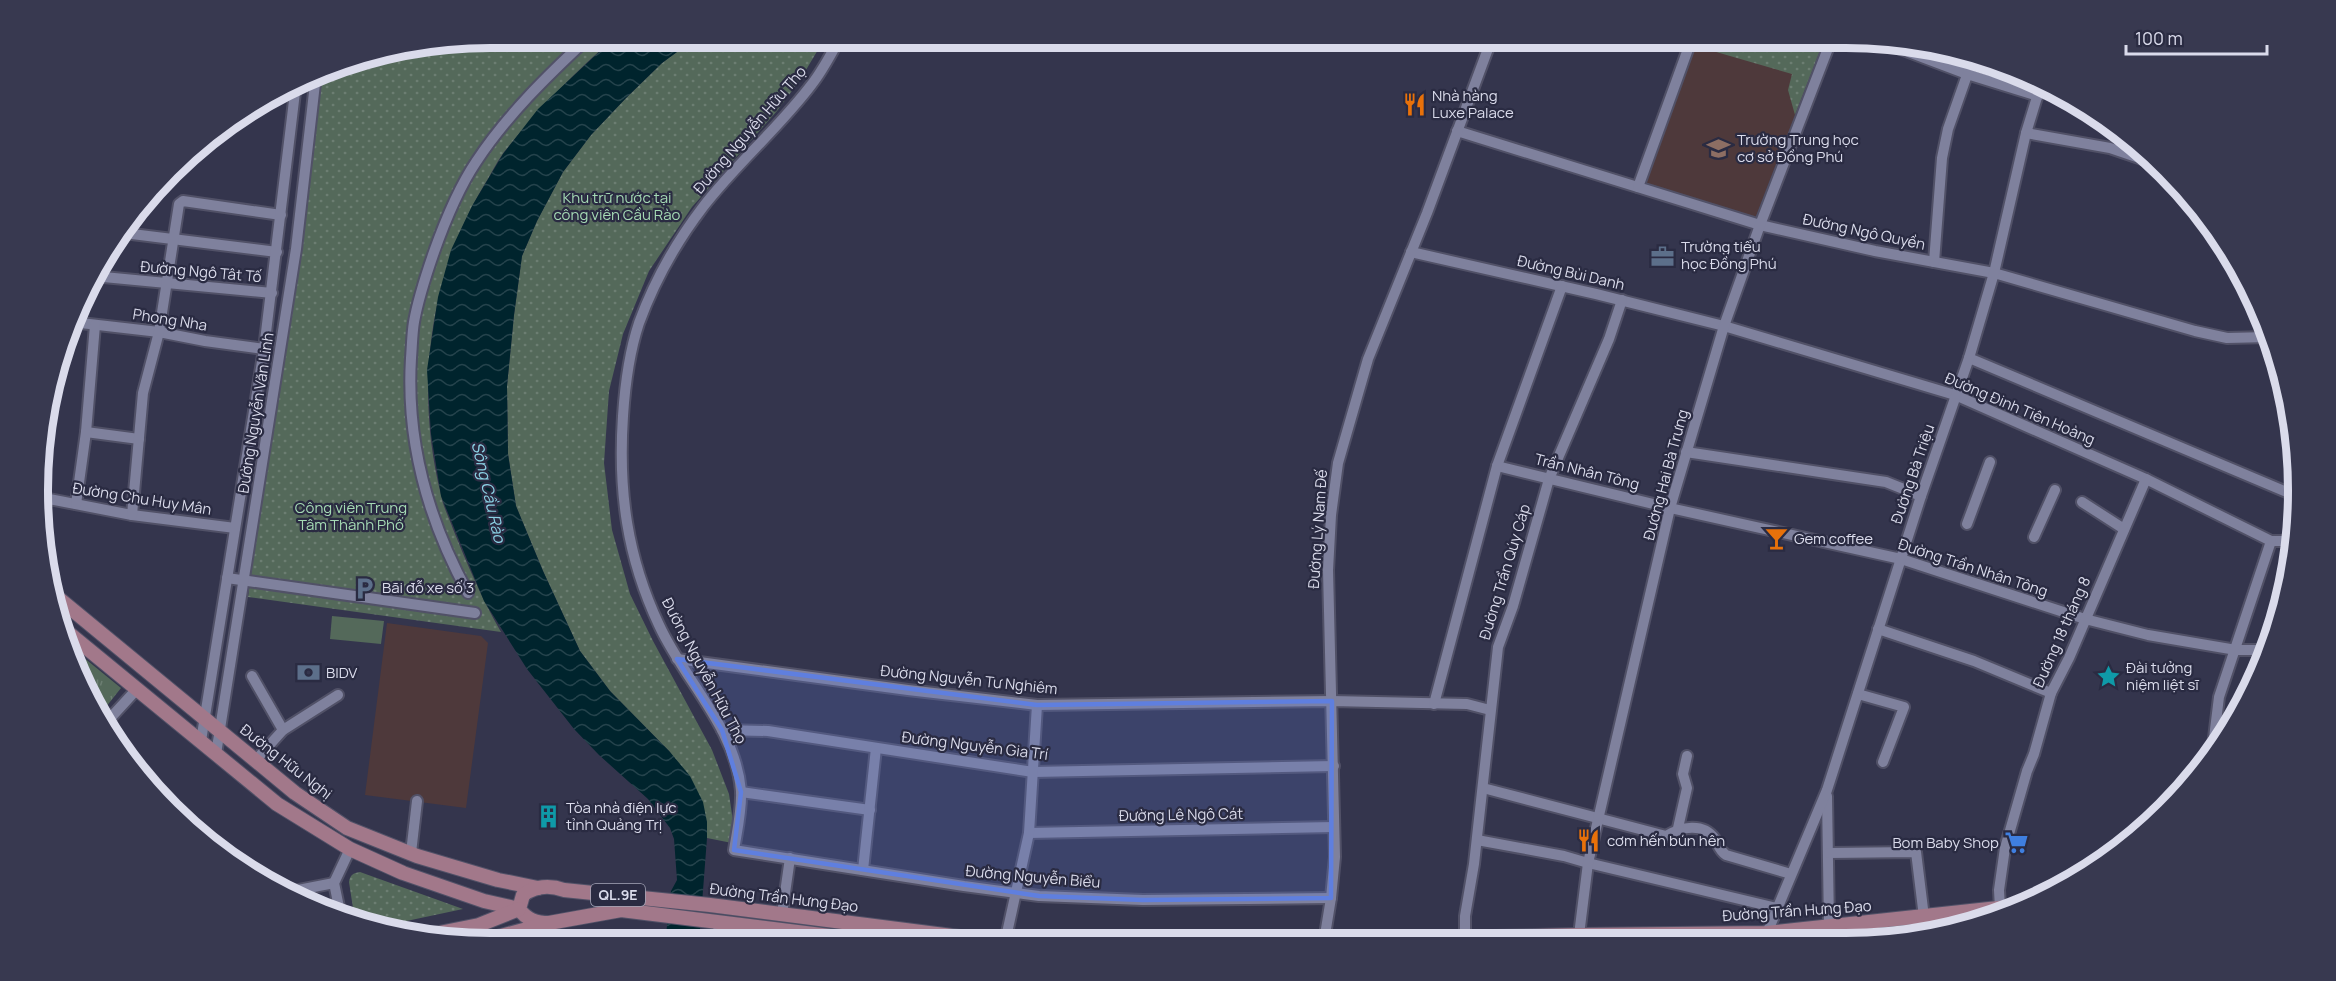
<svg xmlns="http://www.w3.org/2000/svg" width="2336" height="981" viewBox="0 0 2336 981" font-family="Manrope,sans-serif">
<defs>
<pattern id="grass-tufts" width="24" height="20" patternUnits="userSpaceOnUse" patternTransform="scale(1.5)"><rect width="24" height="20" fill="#54695a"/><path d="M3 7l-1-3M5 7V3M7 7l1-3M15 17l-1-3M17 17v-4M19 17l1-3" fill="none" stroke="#6c7e72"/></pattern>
<pattern id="park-dots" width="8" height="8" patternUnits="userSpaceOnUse" patternTransform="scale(1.5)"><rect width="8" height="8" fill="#54695a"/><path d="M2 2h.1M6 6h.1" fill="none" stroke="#6c7e72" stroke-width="1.8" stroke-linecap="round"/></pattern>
<pattern id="water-waves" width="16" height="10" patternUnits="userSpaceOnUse" patternTransform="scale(1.5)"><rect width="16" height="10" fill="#00242d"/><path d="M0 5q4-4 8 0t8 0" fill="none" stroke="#25434c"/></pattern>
</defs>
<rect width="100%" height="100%" fill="#34354d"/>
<g fill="#4e393b">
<polygon points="1697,38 1825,38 1755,219 1643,184"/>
<polygon points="387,623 481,636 488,643 466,808 365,795"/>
</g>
<polygon fill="url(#grass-tufts)" points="72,648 121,688 98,717"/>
<g fill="url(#park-dots)">
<path d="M490,38h124c-39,34 -77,73 -110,114 -8,11 -14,24 -21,35 -55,93 -68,203 -42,308 2,11 8,23 12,34 14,35 29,70 48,103l-253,-35 68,-522 29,-13z"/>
<polygon points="696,38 825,38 800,80 777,111 692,207 649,271 623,334 609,391 604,463 612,530 630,594 653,641 712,750 729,794 733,821 732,843 707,838 707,822 670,752 610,691 580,651 543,571 516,506 508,454 507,386 514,315 522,256 537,221 563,172 591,135 626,98 662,63"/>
<polygon points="1702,38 1825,38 1795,115 1788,90 1792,74 1699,47"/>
<path d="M360,872l103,37 -80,17 -28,-5 -6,-39c1,-7 4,-9 11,-10z"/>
</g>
<polygon fill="#54695a" points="332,616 384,621 381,644 330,639"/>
<polygon fill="url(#water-waves)" points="614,38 696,38 662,63 626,98 591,135 563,172 537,221 522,256 514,315 507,386 508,454 516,506 543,571 580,651 610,691 670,752 690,776 703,802 707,822 707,838 699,943 665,943 671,891 677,880 674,839 670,828 648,799 599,755 574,729 527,669 484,601 441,496 431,434 427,370 438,297 451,250 472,206 503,154 538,109"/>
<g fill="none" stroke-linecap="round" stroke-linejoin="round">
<defs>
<g id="minor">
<path d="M840,38c-9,16 -17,32 -28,46 -33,44 -76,80 -109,123 -26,34 -49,75 -64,116 -10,30 -14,62 -16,93 -5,75 4,141 36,209 25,55 77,103 82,166 1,19 -4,40 -7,59l230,36 75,10 104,4 188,-2"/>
<polyline points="1674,38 1690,43"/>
<polyline points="1890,45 1967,74 2038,96"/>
<polyline points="2041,86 2062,94"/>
<polyline points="1457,131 1760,225 1875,251 1994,273 2195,331 2227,338 2269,337"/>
<polyline points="2026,133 2110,148 2157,164"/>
<polyline points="1638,187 1692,38"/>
<polyline points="124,233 277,252"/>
<polyline points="1411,252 1596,294 1724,326 1955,395 2146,479 2271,541 2295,541"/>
<polyline points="1934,262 1942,158 1948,129 1973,58"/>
<polyline points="93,276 272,293"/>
<polyline points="72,322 159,332 205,341 264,349"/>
<polyline points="79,323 82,299"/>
<polyline points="1969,358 2296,496"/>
<polyline points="86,432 139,439"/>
<polyline points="1686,452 1886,482 1921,496"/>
<polyline points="1497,466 1670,508 1901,559 2085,619 2148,635 2236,650 2268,650"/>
<polyline points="44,498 132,515 235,528"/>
<polyline points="2082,502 2124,529"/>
<polyline points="76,504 86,432 95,325"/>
<polyline points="132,515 143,393 159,332 179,204 183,201 281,215"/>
<polyline points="1967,524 1990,462"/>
<polyline points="2034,537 2055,490"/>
<polyline points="227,578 475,613"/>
<path d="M468,593c-40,-73 -62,-152 -57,-235 1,-12 1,-24 3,-36 4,-23 12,-47 20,-70 11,-31 24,-63 42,-90 30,-46 72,-87 112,-124"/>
<polyline points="1878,629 1974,661 2051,693"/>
<polyline points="677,659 908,690 1037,705 1332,701 1467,704 1490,710"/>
<polyline points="252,676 283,730"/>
<polyline points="1858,694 1904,707 1883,762"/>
<polyline points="1434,704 1497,466 1562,286"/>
<polyline points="104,725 137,689"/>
<polyline points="722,730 768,731 1033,772 1334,766"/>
<polyline points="201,741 264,349 296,84"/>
<polyline points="216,754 296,249 316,75"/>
<polyline points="2212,754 2219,697 2271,541"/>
<polyline points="255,761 283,730 338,695"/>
<path d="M1483,788l183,48c15,-9 37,-14 49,3 4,7 4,11 11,16l65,19"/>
<polyline points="741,792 870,810"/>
<polyline points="1827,796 1829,927"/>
<polyline points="1678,828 1687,788 1683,774 1687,756"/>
<polyline points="1029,833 1334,827"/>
<polyline points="1477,840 1564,856 1588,863 1777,908"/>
<polyline points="411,853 417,801"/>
<polyline points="1829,853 1916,852 1924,917"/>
<polyline points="863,870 876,748"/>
<polyline points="293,891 334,883"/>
<polyline points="2000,908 1999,890 2005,848 2027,771 2034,754 2051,693 2069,658 2146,479"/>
<polyline points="782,914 790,858"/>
<polyline points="341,917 334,883 350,849"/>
<polyline points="1767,933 1827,790 1921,496 1969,358 1994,273 2026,133 2041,84"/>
<polyline points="1579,935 1588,863 1670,508 1724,326 1760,225 1832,38"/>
<polyline points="1465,937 1465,916 1474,864 1498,647 1513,606 1549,479 1609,339 1622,300"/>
<polyline points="1324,941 1331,898 1335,857 1328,570 1331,515 1338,463 1368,359 1427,213 1492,38"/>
<polyline points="1005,942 1029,833 1037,705"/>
<polyline points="717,943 719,922"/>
</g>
<g id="major">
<polyline points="2293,434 2296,499"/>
<polyline points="52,593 295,793 347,828 417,856 498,880 538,888"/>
<polyline points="66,631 277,804 350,849 403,873 484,901 519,909"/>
<path d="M549,923c-13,0 -22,-3 -30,-14l4,-14c12,-9 27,-10 41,-5l146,15 289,37"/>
<polyline points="434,934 479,925 519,909"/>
<polyline points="1864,940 1934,932"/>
<polyline points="1317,941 1579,935 1767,933 2026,905"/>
<polyline points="479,942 549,923 621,910 878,942"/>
</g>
</defs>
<use href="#minor" stroke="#515167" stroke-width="14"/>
<use href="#major" stroke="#515167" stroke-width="16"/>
<use href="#minor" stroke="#7f819d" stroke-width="10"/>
<use href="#major" stroke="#a2788a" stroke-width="14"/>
</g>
<path fill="#5f7fdf" fill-opacity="0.2" stroke="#5f7fdf" stroke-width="4.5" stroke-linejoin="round" d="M677,659l360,46 295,-4 -1,197 -188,2 -104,-4 -305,-46 7,-58 -19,-62z"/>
<defs>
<symbol id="restaurant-bare" viewBox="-9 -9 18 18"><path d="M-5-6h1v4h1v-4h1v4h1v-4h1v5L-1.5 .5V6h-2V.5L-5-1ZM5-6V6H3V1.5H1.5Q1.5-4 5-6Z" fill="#e8710a" stroke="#2a2b42" stroke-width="2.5" paint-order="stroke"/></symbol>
<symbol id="school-bare" viewBox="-9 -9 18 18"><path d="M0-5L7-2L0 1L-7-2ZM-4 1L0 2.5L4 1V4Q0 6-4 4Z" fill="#8d6e63" stroke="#2a2b42" stroke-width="2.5" paint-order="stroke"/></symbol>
<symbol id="office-bare" viewBox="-9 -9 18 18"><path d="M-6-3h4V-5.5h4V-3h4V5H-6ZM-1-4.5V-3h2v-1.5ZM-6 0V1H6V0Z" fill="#5c6f8a" stroke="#2a2b42" stroke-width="2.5" paint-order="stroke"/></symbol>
<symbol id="bar-bare" viewBox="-9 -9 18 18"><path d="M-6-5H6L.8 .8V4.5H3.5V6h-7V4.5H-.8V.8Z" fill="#e8710a" stroke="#2a2b42" stroke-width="2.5" paint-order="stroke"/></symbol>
<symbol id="parking-bare" viewBox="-9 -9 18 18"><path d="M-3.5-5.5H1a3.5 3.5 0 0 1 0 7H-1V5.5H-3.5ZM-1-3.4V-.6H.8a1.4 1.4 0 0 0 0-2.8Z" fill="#5c6f8a" stroke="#2a2b42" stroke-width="2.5" paint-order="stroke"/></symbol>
<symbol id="bank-bare" viewBox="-9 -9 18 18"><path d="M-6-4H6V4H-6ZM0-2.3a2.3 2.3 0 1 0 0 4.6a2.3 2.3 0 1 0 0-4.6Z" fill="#5c6f8a" stroke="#2a2b42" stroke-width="2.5" paint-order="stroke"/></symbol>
<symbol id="sight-bare" viewBox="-9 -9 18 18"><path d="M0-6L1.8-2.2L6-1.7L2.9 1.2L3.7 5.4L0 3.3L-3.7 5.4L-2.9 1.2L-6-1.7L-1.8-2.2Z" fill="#0f9aa8" stroke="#2a2b42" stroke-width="2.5" paint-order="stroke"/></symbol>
<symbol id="building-bare" viewBox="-9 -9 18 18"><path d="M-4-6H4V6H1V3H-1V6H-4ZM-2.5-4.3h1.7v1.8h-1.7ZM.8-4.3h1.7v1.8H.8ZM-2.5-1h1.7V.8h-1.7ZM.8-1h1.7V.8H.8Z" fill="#0f9aa8" stroke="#2a2b42" stroke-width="2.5" paint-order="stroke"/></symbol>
<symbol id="supermarket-bare" viewBox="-9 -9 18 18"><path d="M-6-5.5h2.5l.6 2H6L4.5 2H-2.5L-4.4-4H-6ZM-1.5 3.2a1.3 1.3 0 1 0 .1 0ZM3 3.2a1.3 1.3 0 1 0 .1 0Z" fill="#3f7fe0" stroke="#2a2b42" stroke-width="2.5" paint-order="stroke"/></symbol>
</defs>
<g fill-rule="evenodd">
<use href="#restaurant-bare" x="1398" y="88" width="33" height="33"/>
<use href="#school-bare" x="1702" y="132" width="33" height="33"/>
<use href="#office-bare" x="1646" y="240" width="33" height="33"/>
<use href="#bar-bare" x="1760" y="522" width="33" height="33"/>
<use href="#parking-bare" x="348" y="572" width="33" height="33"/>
<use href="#bank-bare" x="292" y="656" width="33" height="33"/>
<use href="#sight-bare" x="2092" y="660" width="33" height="33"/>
<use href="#building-bare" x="532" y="800" width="33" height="33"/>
<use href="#restaurant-bare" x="1572" y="824" width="33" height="33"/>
<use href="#supermarket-bare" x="2000" y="826" width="33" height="33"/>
</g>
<g text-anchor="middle" stroke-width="4.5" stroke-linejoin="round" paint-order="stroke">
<rect fill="#2a2b42" stroke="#a5a6b8" stroke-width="1.5" x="591" y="884" width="54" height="22" rx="4.5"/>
<g font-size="14" font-weight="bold" fill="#dadbeb">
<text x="618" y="900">QL.9E</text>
</g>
<g font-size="15" fill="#dadbeb" stroke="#2a2b42" text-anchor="start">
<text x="1432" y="101">Nhà hàng<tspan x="1432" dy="17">Luxe Palace</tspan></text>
<text x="1737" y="145">Trường Trung học<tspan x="1737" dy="17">cơ sở Đồng Phú</tspan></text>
<text x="1681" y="252">Trường tiểu<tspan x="1681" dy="17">học Đồng Phú</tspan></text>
<text x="1794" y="544">Gem coffee</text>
<text x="382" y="593">Bãi đỗ xe số 3</text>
<text x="2126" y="673">Đài tưởng<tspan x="2126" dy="17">niệm liệt sĩ</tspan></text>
<text x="326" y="678">BIDV</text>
<text x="566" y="813">Tòa nhà điện lực<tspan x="566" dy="17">tỉnh Quảng Trị</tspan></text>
<text x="1607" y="846">cơm hến bún hên</text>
<text x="1999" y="848" text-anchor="end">Bom Baby Shop</text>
</g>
<g font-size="15" fill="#dadbeb" stroke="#2a2b42">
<text transform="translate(750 130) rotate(-49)" y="5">Đường Nguyễn Hữu Thọ</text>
<text transform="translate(1864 232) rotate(12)" y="5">Đường Ngô Quyền</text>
<text transform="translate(201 272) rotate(5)" y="5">Đường Ngô Tât Tố</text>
<text transform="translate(1571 273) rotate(13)" y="5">Đường Bùi Danh</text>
<text transform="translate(170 320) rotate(9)" y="5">Phong Nha</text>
<text transform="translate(2020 409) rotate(23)" y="5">Đường Đinh Tiên Hoàng</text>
<text transform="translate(256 413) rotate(-81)" y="5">Đường Nguyễn Văn Linh</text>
<text transform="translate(1587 472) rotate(14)" y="5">Trần Nhân Tông</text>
<text transform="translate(1913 474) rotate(-71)" y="5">Đường Bà Triệu</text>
<text transform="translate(1666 475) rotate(-75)" y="5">Đường Hai Bà Trưng</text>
<text transform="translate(142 499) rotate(9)" y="5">Đường Chu Huy Mân</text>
<text transform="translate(1318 529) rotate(-86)" y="5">Đường Lý Nam Đế</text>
<text transform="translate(1973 568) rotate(18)" y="5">Đường Trần Nhân Tông</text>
<text transform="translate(1505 572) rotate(-73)" y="5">Đường Trần Qúy Cáp</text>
<text transform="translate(2062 632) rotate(-66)" y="5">Đường 18 tháng 8</text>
<text transform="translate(704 671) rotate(62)" y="5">Đường Nguyễn Hữu Thọ</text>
<text transform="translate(969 680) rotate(6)" y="5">Đường Nguyễn Tư Nghiêm</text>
<text transform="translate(975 746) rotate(7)" y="5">Đường Nguyễn Gia Trí</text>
<text transform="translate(286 762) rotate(38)" y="5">Đường Hữu Nghị</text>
<text transform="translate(1181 815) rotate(-1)" y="5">Đường Lê Ngô Cát</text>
<text transform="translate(1033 877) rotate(5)" y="5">Đường Nguyễn Biểu</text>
<text transform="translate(784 898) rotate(7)" y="5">Đường Trần Hưng Đạo</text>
<text transform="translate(1797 911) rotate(-4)" y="5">Đường Trần Hưng Đạo</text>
</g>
<g font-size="15" fill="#a5dab4" stroke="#2a2b42">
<text x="617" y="203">Khu trữ nước tại<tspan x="617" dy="17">công viên Cầu Rào</tspan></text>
<text x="351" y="513">Công viên Trung<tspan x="351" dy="17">Tâm Thành Phố</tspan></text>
</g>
<g font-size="16" font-style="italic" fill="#8bd2e5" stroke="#2a2b42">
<text transform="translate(489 492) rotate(77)" y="6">Sông Cầu Rào</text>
</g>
</g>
<path d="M0 0H2336V981H0ZM490 48H1846A442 442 0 0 1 2288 490V491A442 442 0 0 1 1846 933H490A442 442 0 0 1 48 491V490A442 442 0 0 1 490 48Z" fill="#383950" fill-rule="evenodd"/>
<path fill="none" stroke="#dadbeb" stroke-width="8" d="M490 48H1846A442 442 0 0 1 2288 490V491A442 442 0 0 1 1846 933H490A442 442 0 0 1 48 491V490A442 442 0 0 1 490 48Z"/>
<path d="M2126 45v9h141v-9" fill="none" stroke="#dadbeb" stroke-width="3"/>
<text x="2135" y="45" font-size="18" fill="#dadbeb" stroke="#2a2b42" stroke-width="4.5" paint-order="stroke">100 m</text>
</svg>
